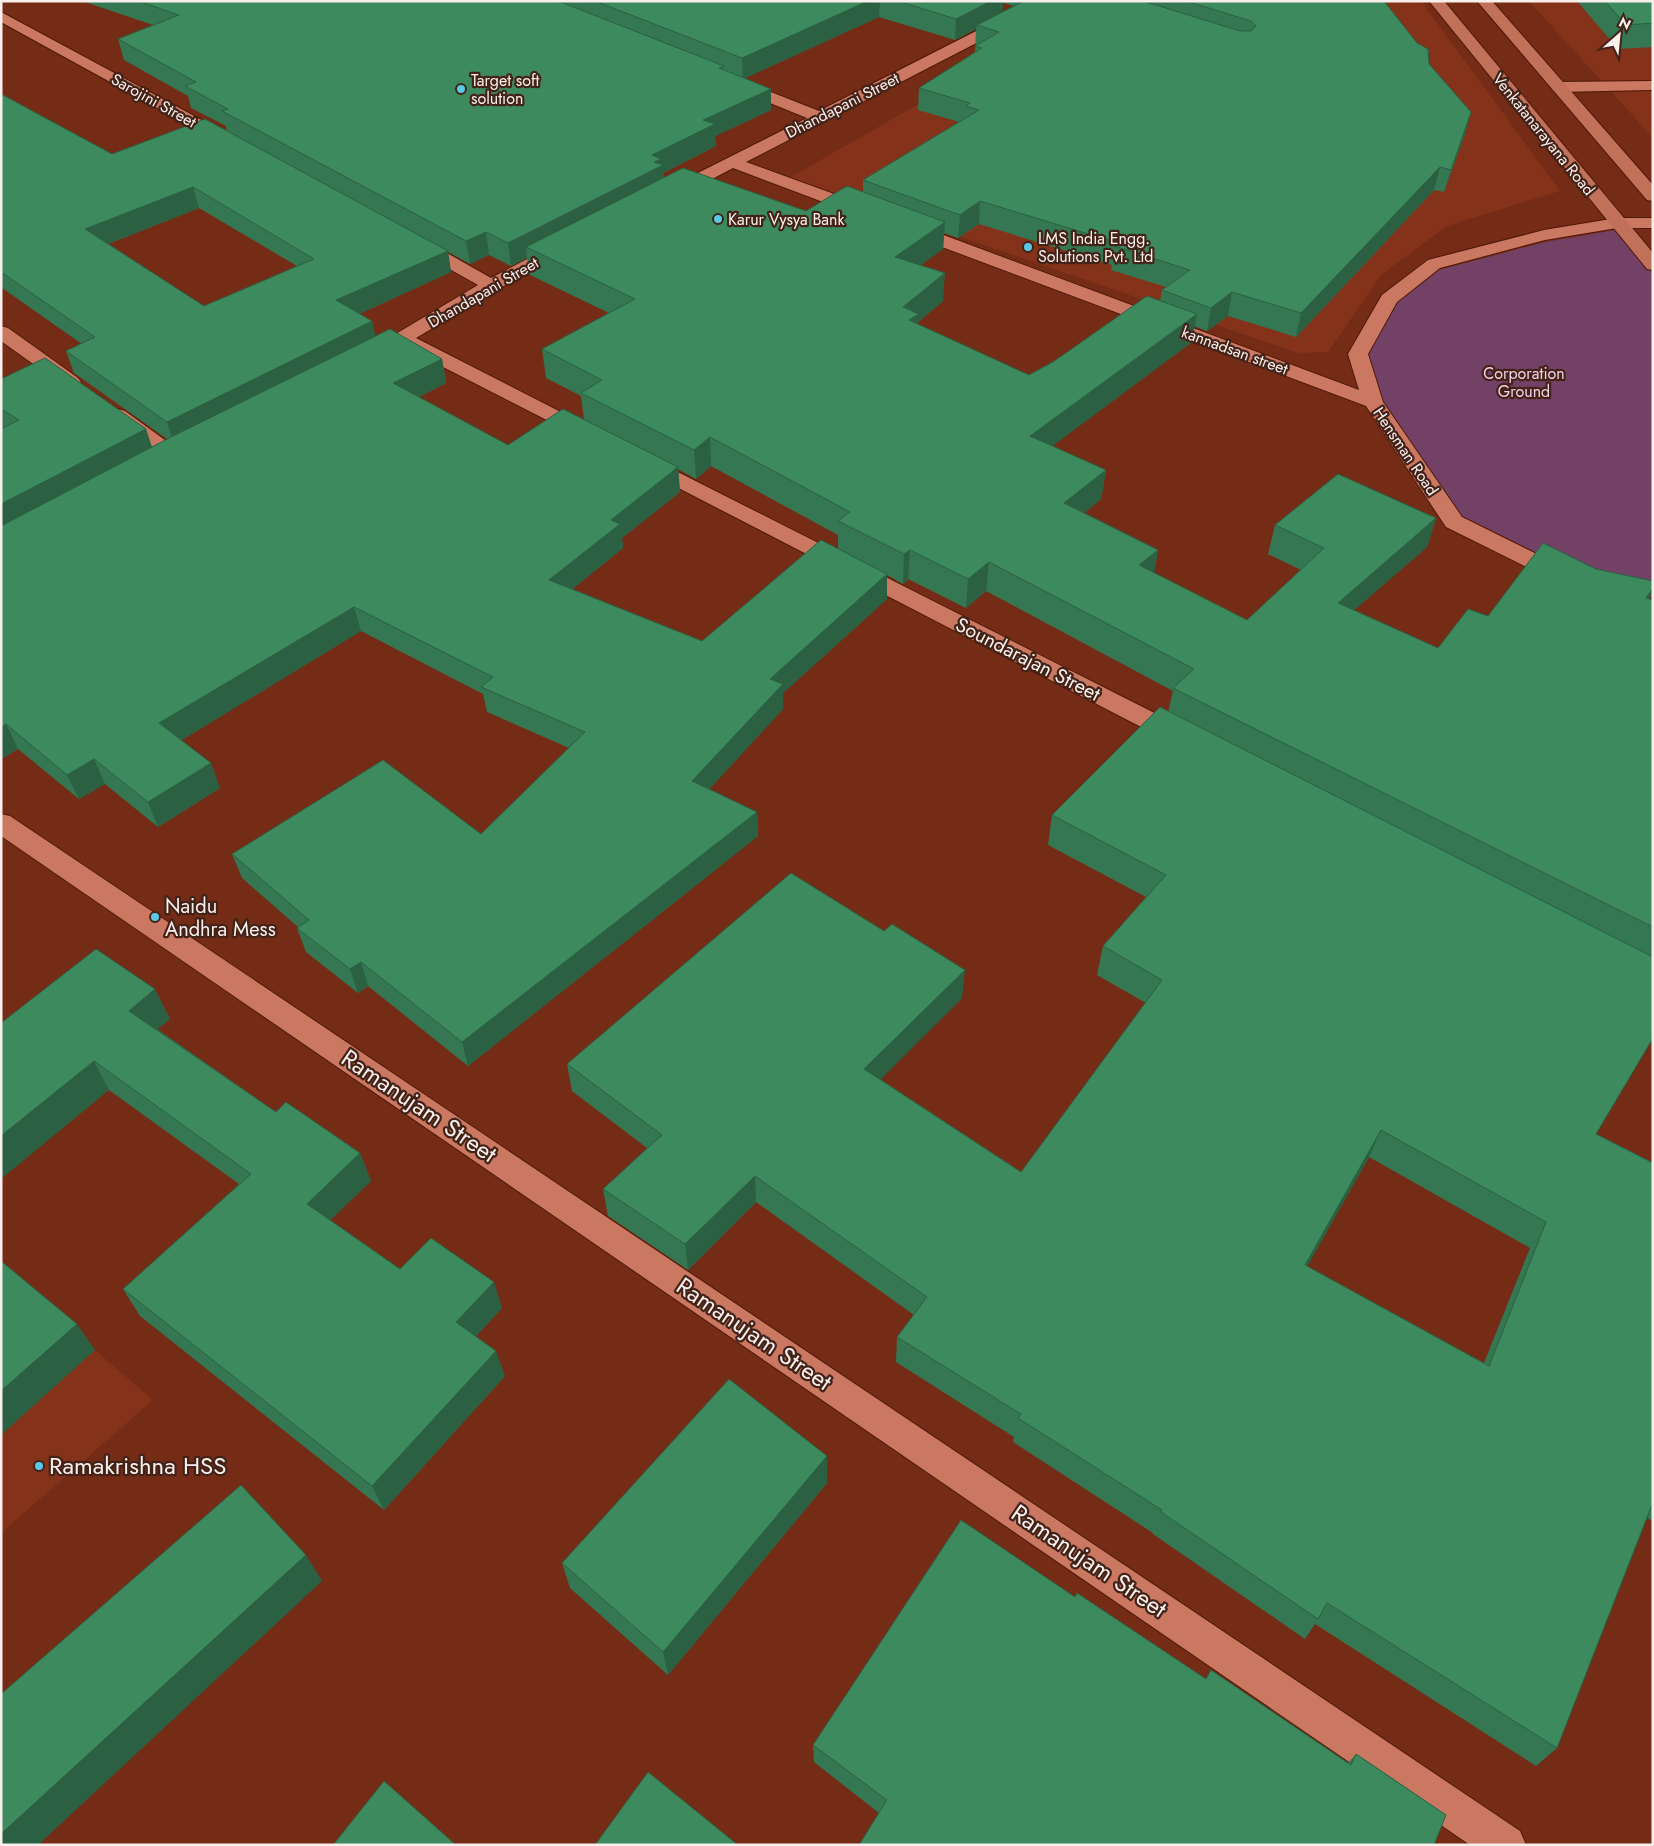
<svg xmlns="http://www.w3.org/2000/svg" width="1654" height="1846" viewBox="0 0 1654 1846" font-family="Jost,sans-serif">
<rect width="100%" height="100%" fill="#752c17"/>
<g fill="#84321a">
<polygon points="1099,1 1421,1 1560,191 1447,226 1382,274 1328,352 1298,353 789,178"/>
<polygon points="1529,1 1653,1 1653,138"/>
<polygon points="1,1269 153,1400 1,1533"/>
</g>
<polygon fill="#734166" points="1616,230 1653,274 1653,597 1592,583 1459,517 1381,402 1366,357 1396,303 1439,270 1545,242"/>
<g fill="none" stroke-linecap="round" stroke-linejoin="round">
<defs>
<g id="minor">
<polygon points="1035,1 1054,1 1052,4 746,162 867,206 870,210 867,214 861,215 855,214 733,168 678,197 672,198 666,197 663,193 666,189 807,118 731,87 729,84 731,81 743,81 819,111"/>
<polygon points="1,12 235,138 237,141 235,144 223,144 1,22"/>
<polygon points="1653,81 1653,89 1650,90 1559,92 1553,90 1551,87 1553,84 1559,82"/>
<polygon points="1617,218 1653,218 1653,228 1617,228 1545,240 1440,268 1397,302 1368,354 1383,402 1462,517 1571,571 1574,576 1571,581 1563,583 1555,581 1446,527 1366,406 902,232 899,228 902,224 908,223 914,224 1359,390 1348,354 1382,295 1428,260 1544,230"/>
<polygon points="418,239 424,240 491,278 556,244 562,243 568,244 571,248 568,252 498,289 416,338 594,429 597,433 594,437 587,439 580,437 402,346 391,351 384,349 381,345 384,341 478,285 412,248 409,244 412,240"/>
<polygon points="1,326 8,328 78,378 81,382 78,386 71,388 64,386 1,341"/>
<polygon points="118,409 125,411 180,451 183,455 180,459 173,461 166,459 111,419 108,415 111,411"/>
<polygon points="645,457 652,459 1190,731 1193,737 1190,743 1181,745 1172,743 638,467 635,463 638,459"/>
<polygon points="1,814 10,816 1520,1831 1526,1845 1470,1845 1,836"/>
</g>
<g id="major">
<polygon points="1429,1 1444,1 1653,253 1653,270 1647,269"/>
<polygon points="1477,1 1492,1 1653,185 1653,201 1647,200"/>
</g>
</defs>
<use href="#minor" stroke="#4f1808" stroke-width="2"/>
<use href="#major" stroke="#4f1808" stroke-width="2"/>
<use href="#minor" fill="#ca7861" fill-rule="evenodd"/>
<use href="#major" fill="#c1705a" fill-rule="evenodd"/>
</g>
<g fill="#347752" fill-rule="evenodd">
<path d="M82,1h1302l45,63 42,48 -6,22 -21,58 -10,-2 -138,147 -68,-21 -21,15 -13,-5 -2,16 -140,104 54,24 -5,29 -17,14 74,37 -4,23 93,47 54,-50 -33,-16 7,-29 161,-7 -9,29 -73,63 84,38 50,-32 161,-17 4,1v438l-57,96 57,29v358l-6,-3 -90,230 -21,18 -221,-142 -10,15 -152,-105v-1l-140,-91 1,-5 -118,-75 1,-25 17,-22 -158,-113 -68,68 -80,-54 -5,-27 44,-41 -75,-57 -5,-27 395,-66 -82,81 141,93 125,-169 -49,-28 6,-29 43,-49 -98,-52 4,-30 116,-103 5,-21 -187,-100 -20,17 -58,-29 -5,5 -16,-9v24l-104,94v16l-74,80 48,23 1,24 -290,230 -100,-80 -10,7 -52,-41 -9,-24 1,-1 -56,-49 -10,-24 249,-20 88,-86 -82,-36 -4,-18 -122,-63 -180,109 39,48 -62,39 -53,-43 -26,15 -61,-50 -17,10v-330l2,-1 -2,-1v-48l145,50 6,18 15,-8 -93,-66 -8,-22 16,-7 -80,-56h-1v-194l111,60 115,-22 -1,-6 -35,-18 -3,-12 -64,-36 -6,-21 35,-14zM1003,3l11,3 -12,6zM879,17l76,23 21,-11 -1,23 -56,36 -1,22 41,12 -96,58v12l-57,19 -142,-33 -1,-5 53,-27 -1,-10 56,-26v-21l-26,-11zM199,208l98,58 -93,40 -96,-62zM979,224l133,41 -1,5 55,17 -4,3 -2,11 -131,74 -111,-51v-2l25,-21 -23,-36 23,-16 1,-16 14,5zM448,252l22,12 19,-9 22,11 16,-8 3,17 79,38 -67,36 4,29 35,18 3,24 -76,25 -89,-48 27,-14 -4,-24 -67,-23 -3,-15 -13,-7 92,-42zM711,466l127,69v14l-136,92 -130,-52 51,-41 -1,-10 58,-46 -2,-23 18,10zM1369,1157l161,91 -46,115 -177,-97z"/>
<polygon points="1577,1 1653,1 1653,47 1618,49"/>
<polygon points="170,1019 157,1029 276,1112 360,1153 371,1181 330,1220 400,1269 502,1308 476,1336 505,1376 384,1510 140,1316 123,1289 239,1184 109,1090 1,1023"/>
<polygon points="827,1483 668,1675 570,1588 562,1563"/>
<polygon points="1075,1597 1206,1679 1348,1763 1356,1754 1446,1815 879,1813 814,1762 813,1745"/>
</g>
<g fill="#2b6142">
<polygon points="868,1 880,1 879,17 743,79 742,58"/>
<polygon points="991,1 1003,1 1002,15 977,25 976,29 955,40 956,19"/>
<polygon points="771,89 771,110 715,136 716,146 663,173 664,188 526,247 527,258 511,266 508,243 652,155 703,120"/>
<polygon points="1471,112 1465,134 1444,192 1451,170"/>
<polygon points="1440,167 1434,190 1296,337 1301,313"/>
<polygon points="193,187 199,208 92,250 85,229"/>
<polygon points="980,201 979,224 958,238 960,215"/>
<polygon points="945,222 943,249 894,285 895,257"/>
<polygon points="486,232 489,255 470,264 466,241"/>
<polygon points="448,251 451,272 341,322 336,300"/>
<polygon points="945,273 943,301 918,322 917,342 903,307"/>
<polygon points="1232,292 1228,316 1207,331 1211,308"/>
<polygon points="1197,314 1192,342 1027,465 1030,436"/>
<polygon points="372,321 377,343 174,444 167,422"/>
<polygon points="442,359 446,383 399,407 393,383"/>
<polygon points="146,429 154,454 1,534 1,504"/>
<polygon points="710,437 711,466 696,479 694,450"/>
<polygon points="678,467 680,492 622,538 623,548 553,605 549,580 611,520"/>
<polygon points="1106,470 1101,499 1060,532 1064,503"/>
<polygon points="1436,518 1427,547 1329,632 1338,603"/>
<polygon points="910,550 908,579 903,584 904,554"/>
<polygon points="1158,550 1153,580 1139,565"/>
<polygon points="989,562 986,591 966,608 968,579"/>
<polygon points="887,574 887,599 783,693 783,709 694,806 692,781 770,679"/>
<polygon points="1653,588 1653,591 1643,612 1646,598"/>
<polygon points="354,607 361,631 169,748 159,723"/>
<polygon points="6,724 18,749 1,759 1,727"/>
<polygon points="94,759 105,784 79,799 67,775"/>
<polygon points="211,763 220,788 158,827 148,802"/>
<polygon points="757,812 758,836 468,1066 462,1042"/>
<polygon points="361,962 368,986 358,993 350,969"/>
<polygon points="965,970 962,998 863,1097 864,1069"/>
<polygon points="155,989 170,1019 144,1040 129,1011"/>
<polygon points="94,1061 109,1090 1,1179 1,1136"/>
<polygon points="1381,1130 1369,1157 1294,1290 1305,1265"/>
<polygon points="360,1153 371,1181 319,1231 307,1204"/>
<polygon points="755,1176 756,1202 688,1270 685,1244"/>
<polygon points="494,1282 502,1308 465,1348 456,1322"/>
<polygon points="77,1324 95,1350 1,1435 1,1391"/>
<polygon points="496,1351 505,1376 384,1510 372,1486"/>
<polygon points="827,1456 827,1483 668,1675 663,1652"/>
<polygon points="306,1555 322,1581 38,1845 1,1845 1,1834"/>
</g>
<g fill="#3d8a5f" stroke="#2b6142" fill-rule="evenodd">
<polygon points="138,1 558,1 724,66 719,68 771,89 703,120 715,124 652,155 661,159 654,162 663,165 508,243 486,232 466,241 222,111 228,109 185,86 196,82 118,39 179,15"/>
<polygon points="595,1 868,1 742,58"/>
<polygon points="898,1 991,1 956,19"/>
<polygon points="1024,1 1143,1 1240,31 1251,31 1256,26 1251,21 1186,1 1384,1 1417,43 1428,49 1429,64 1471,112 1451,170 1440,167 1301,313 1232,292 1211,308 1162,290 1190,270 1114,246 1118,243 980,201 960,215 863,180 979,110 966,106 970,103 919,88 982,48 975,46 999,32 977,25"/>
<polygon points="1605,1 1653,1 1653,23 1626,25"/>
<path d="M1,94l111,60 93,-35 243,132 -112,49 36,21 -205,101 -101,-71 29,-14 -94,-65zM193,187l121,72 -110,47 -119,-77z"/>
<polygon points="683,168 806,211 847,186 945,222 895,257 945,273 903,307 919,314 909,320 1029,375 1053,362 1147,296 1197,314 1030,436 1106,470 1064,503 1158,550 1139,565 1247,620 1324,548 1275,525 1338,474 1436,518 1338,603 1438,648 1468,609 1488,616 1543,543 1596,569 1653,581 1653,588 1646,598 1653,600 1653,927 1173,688 1194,669 989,562 968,579 910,550 904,554 838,521 850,512 710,437 694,450 581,393 602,380 542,349 635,299 526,247"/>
<polygon points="390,329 442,359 393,383 508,445 563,409 678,467 611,520 620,524 549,580 702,641 821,540 887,574 770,679 783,684 692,781 757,812 462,1042 361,962 350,969 297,928 309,920 232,854 383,760 481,834 585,732 481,687 493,677 354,607 159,723 211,763 148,802 94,759 67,775 6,724 1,727 1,526 173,436"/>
<polygon points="45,358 146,429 1,504 1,429 19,420 1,409 1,379"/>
<path d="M1160,707l493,250v81l-57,96 57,29v339l-96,246 -230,-145 -9,16 -157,-107 1,-2 -144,-92 3,-4 -124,-77 30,-40 -172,-121 -70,68 -82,-55 59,-54 -95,-71 224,-191 93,58 8,-7 73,46 -101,99 157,103 141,-192 -59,-34 63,-71 -114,-60zM1381,1130l165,92 -57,144 -184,-101z"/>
<polygon points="96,949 155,989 129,1011 276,1112 286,1102 360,1153 307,1204 400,1269 431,1238 494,1282 456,1322 496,1351 372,1486 123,1289 251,1174 94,1061 1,1136 1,1023"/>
<polygon points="1,1261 77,1324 1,1391"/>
<polygon points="729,1379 827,1456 663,1652 562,1563"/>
<polygon points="241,1485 306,1555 1,1834 1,1694"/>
<polygon points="961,1520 1075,1597 1077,1593 1206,1679 1211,1670 1351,1765 1356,1754 1446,1815 1434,1845 859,1845 887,1800 813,1745"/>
<polygon points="648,1772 738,1845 595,1845"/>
<polygon points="384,1781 456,1845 333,1845"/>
</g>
<g fill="#58c8e4" stroke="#432218" stroke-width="2">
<circle cx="461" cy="89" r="5"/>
<circle cx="718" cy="219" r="5"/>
<circle cx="1028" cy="247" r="5"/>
<circle cx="155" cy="917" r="5"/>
<circle cx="39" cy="1466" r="5"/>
</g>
<g text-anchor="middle" stroke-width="4.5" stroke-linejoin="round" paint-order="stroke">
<g font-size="16" fill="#f9efed" stroke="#432218" text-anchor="start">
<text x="471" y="86">Target soft<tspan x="471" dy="18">solution</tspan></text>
<text x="728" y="225">Karur Vysya Bank</text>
<text x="1038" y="244">LMS India Engg.<tspan x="1038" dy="18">Solutions Pvt. Ltd</tspan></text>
</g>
<g font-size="16" fill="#f9efed" stroke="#432218">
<text transform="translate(154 100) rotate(29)" y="6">Sarojini Street</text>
<text transform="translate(842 105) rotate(-27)" y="6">Dhandapani Street</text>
<text transform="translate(1544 134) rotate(51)" y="6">Venkatanarayana Road</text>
<text transform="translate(483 292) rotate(-30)" y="6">Dhandapani Street</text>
<text transform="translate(1235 350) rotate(20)" y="6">kannadsan street</text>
<text transform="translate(1406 451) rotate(56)" y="6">Hensman Road</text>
</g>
<g font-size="16" fill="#f4d0ea" stroke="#432218">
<text x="1524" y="379">Corporation<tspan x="1524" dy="18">Ground</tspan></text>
</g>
<g font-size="20" fill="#f9efed" stroke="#432218">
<text transform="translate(1028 659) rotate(27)" y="7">Soundarajan Street</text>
</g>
<g font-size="20" fill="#f9efed" stroke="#432218" text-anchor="start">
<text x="165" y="913">Naidu<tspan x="165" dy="23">Andhra Mess</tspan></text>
</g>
<g font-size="24" fill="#f9efed" stroke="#432218">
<text transform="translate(419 1106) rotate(34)" y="8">Ramanujam Street</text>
<text transform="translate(754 1334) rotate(34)" y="8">Ramanujam Street</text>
<text transform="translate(1089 1561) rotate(34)" y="8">Ramanujam Street</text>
</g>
<g font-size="24" fill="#f9efed" stroke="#432218" text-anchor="start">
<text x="49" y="1474">Ramakrishna HSS</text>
</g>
</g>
<rect width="1654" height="1846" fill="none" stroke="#f9efed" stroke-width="5"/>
<g transform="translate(1619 35) rotate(27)" stroke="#432218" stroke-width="4" paint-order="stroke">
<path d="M0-4L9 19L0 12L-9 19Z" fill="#f9efed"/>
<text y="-8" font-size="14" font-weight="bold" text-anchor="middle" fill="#f9efed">N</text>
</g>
</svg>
